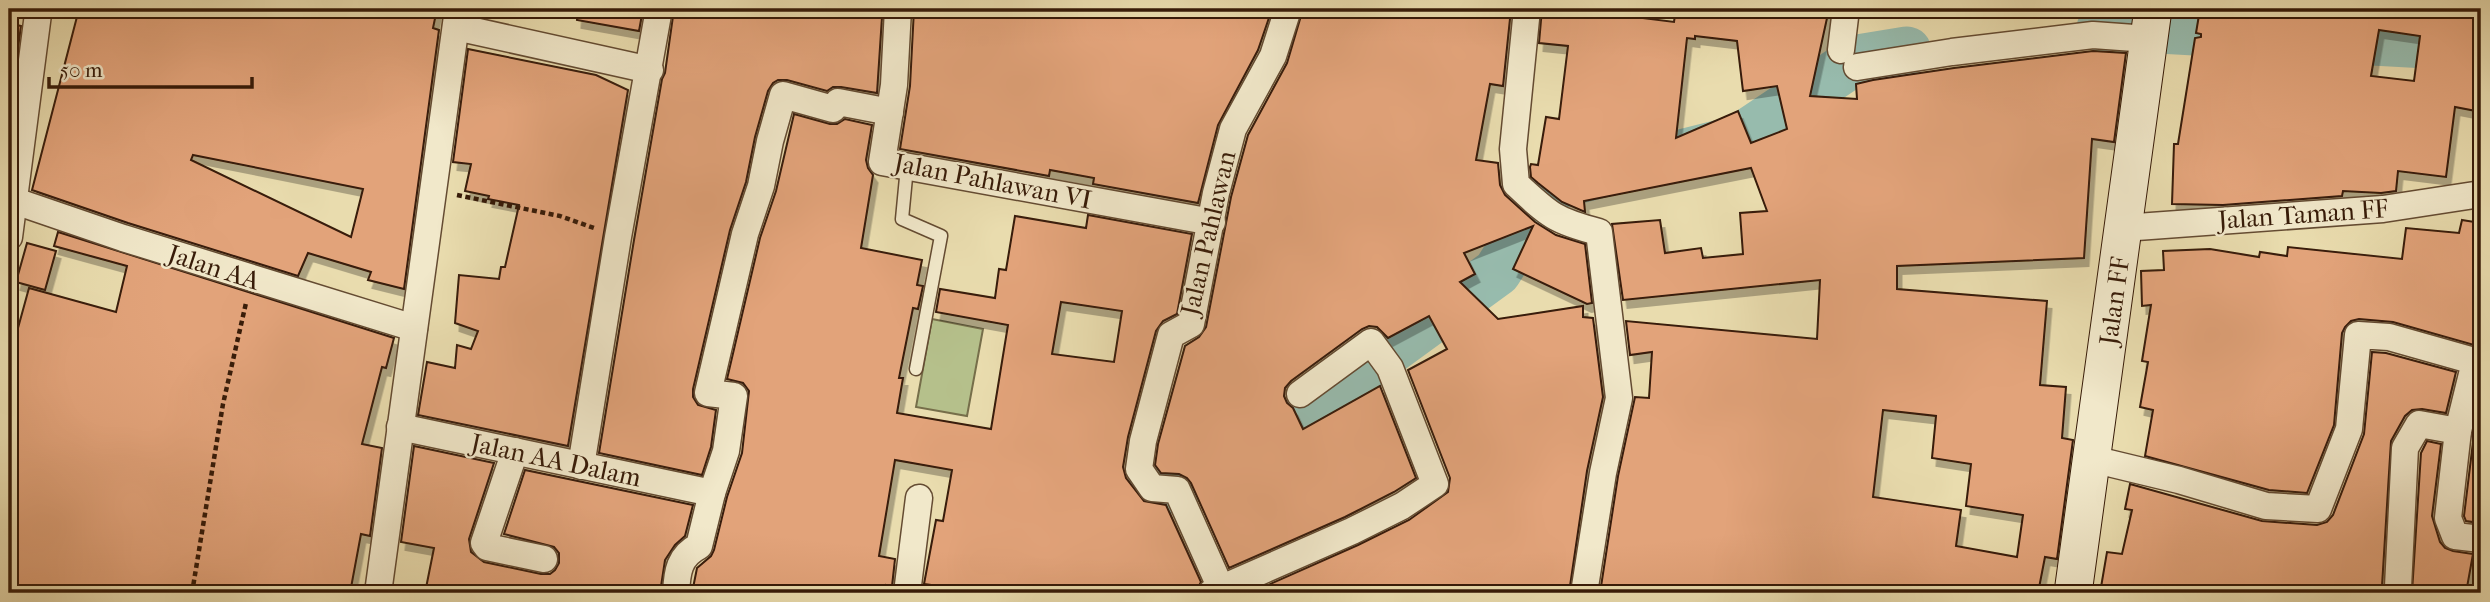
<svg xmlns="http://www.w3.org/2000/svg" width="2490" height="602" viewBox="0 0 2490 602" font-family="'IM FELL French Canon',serif">
<defs>
<filter id="shadow"><feDropShadow dx="4.5" dy="8" stdDeviation="0" flood-color="#0004"/></filter>
</defs>
<rect width="100%" height="100%" fill="#e9dcae"/>
<filter id="stains"><feTurbulence type="fractalNoise" baseFrequency=".00286" numOctaves="4"/><feColorMatrix values="0 0 0 0 .2 0 0 0 0 .09 0 0 0 0 .02 0 0 0 .5 -.17"/></filter>
<radialGradient id="worn" r=".72"><stop offset=".6" stop-color="#630" stop-opacity="0"/><stop offset="1" stop-color="#630" stop-opacity=".3"/></radialGradient>
<polygon fill="#b5c08b" stroke="#766e4a" stroke-width="2" points="932,319 983,329 967,416 916,407"/>
<g fill="none" stroke-linecap="round" stroke-linejoin="round">
<g stroke="#97bbad" stroke-width="49">
<polyline points="2101,28 2123,27 2481,47"/>
<polyline points="1685,153 1737,140 1858,59 1907,51"/>
<polyline points="1125,507 1218,467 1312,413 1353,377 1497,272 1551,186 1611,171"/>
</g>
</g>
<g fill="#e2a37a" stroke="#371b08" stroke-width="2" fill-rule="evenodd" filter="url(#shadow)">
<path d="M79,9h272l32,8 2,-8h52l-4,19 6,2 -35,259 -36,-9 3,-8 -63,-19 -10,23 -170,-53 -96,-33zM193,155l170,34 -12,48 -160,-77z"/>
<polygon points="578,9 643,9 639,31 577,20"/>
<polygon points="674,9 852,9 882,17 877,93 841,87 833,87 827,91 787,80 778,80 773,83 768,91 755,137 746,182 730,230 693,389 693,397 698,405 716,410 711,447 702,475 599,453 634,240 662,79 665,73"/>
<polygon points="914,9 1099,9 1132,15 1133,9 1272,9 1258,50 1218,125 1198,203 1093,184 1094,178 1050,170 1049,176 900,149 910,86"/>
<polygon points="1303,9 1427,9 1461,15 1462,9 1511,9 1503,86 1490,84 1476,160 1498,163 1500,185 1505,195 1535,222 1556,235 1585,244 1592,303 1587,304 1513,269 1533,226 1464,253 1475,274 1460,282 1498,319 1583,306 1583,317 1593,318 1603,397 1587,471 1569,593 1250,593 1358,545 1409,520 1448,492 1450,478 1408,370 1447,349 1429,316 1388,338 1377,327 1369,326 1362,329 1291,381 1285,388 1284,396 1287,403 1293,408 1303,429 1380,386 1416,478 1394,492 1345,517 1229,568 1191,483 1187,478 1179,474 1161,473 1155,465 1158,444 1185,346 1199,337 1206,327 1231,197 1248,135 1287,63"/>
<path d="M1542,9h53l-1,3 80,10 2,-13h153l-19,87 47,3 -1,-15 17,-4 81,-12 139,-17 33,2 -12,89 -22,-3 -8,119 -187,8v23l150,12 -7,84 26,2 -4,51 11,2 -16,119 -12,-2 -7,36h-438l18,-117 17,-79 14,1 3,-46 -22,3 -4,-34 191,18 3,-59 -197,20 -11,-76 48,-4 5,33 36,-5 2,10 40,-4 -3,-41 27,-2 -16,-43 -167,33 1,11 -23,-10 -24,-19 -7,-6 -1,-10 1,-3 7,1 8,-48 13,2 9,-73 -29,-3zM1695,36l42,5 6,50 34,-5 10,43 -36,14 -13,-32 -62,27 11,-100 8,1zM1883,410l53,6 -4,42 39,6 -5,42 57,9 -6,42 -61,-11 5,-36 -88,-13z"/>
<path d="M2200,9h281v98l-4,-1 -1,5 -21,-4 -9,70 -48,-6 -2,20 -15,2 -38,-2 -1,5 -119,9 -51,-1 2,-60h4l17,-106 6,-1v-3l-5,-1zM2379,30l41,6 -6,45 -43,-5z"/>
<polygon points="9,23 21,26 12,91 9,90"/>
<polygon points="468,49 596,75 628,90 568,446 418,415 427,362 455,368 457,345 471,349 478,331 455,323 459,275 499,279 501,267 505,267 519,205 488,199 489,196 465,191 471,164 453,162"/>
<path d="M794,114l36,10h7l8,-5 27,6 -6,35 2,8 5,7 -12,73 61,12 -5,25 6,1 -5,23 -5,-1 -14,70h4l-6,35 94,16 17,-104 -72,-13 4,-23 55,9 4,-29 7,1 9,-54 71,12 2,-13 104,19 -15,80 -14,7 -7,10 -28,106 -5,30 3,11 18,23 22,4 35,77 -6,11h-205l-66,-9 12,-64 7,1 9,-51 -57,-10 -16,96 16,3 -3,27 -6,-1 -2,8h-192l5,-25 14,-12 3,-6 13,-53 15,-44 7,-62 -6,-8 -16,-4 33,-141 16,-47zM1061,302l61,9 -8,51 -62,-8z"/>
<polygon points="2462,220 2481,223 2481,347 2393,322 2359,319 2351,321 2345,327 2342,333 2334,425 2307,493 2269,490 2145,456 2153,410 2140,407 2148,362 2142,361 2151,305 2142,306 2141,271 2164,270 2163,251 2210,249 2259,257 2260,252 2287,256 2288,247 2402,259 2406,228 2459,233"/>
<polygon points="58,232 394,338 386,368 382,367 362,444 382,448 370,536 361,534 350,593 9,593 9,325 18,328 29,288 116,312 127,266 54,246"/>
<polygon points="27,243 56,251 45,290 16,282"/>
<polygon points="2372,352 2386,353 2456,372 2446,413 2422,409 2412,410 2405,416 2391,441 2382,586 2384,593 2100,593 2107,552 2122,554 2132,510 2125,509 2130,484 2262,521 2317,525 2327,522 2333,515 2364,434"/>
<polygon points="2481,402 2481,501 2476,500 2473,522 2466,521 2464,516 2474,434"/>
<polygon points="2427,441 2441,444 2432,516 2440,542 2445,548 2453,551 2473,554 2466,593 2412,592 2421,453"/>
<polygon points="414,446 494,463 469,539 471,552 484,562 541,574 550,574 555,570 559,563 559,553 554,547 504,534 525,470 693,505 685,536 675,545 665,560 660,593 600,593 549,587 548,593 425,593 434,548 401,542"/>
</g>
<g fill="none" stroke-linecap="round" stroke-linejoin="round">
<defs>
<polyline id="lane" points="907,167 902,219 941,236 916,369"/>
<g id="street">
<polyline points="898,9 894,85 882,162 1212,222"/>
<path d="M1527,9l-14,140 3,35c33,31 39,37 83,48l20,166 -16,75 -19,120"/>
<polyline points="456,27 650,70"/>
<polyline points="1841,50 1846,9"/>
<polyline points="1857,67 1952,52 2093,35 2148,39"/>
<polyline points="15,201 123,238 414,328"/>
<polyline points="2123,228 2383,209 2481,194"/>
<polyline points="9,237 38,14 37,9"/>
<polyline points="2481,366 2473,370 2458,431 2448,518 2455,536 2481,539"/>
<polyline points="400,427 712,493"/>
<polyline points="515,451 484,543 487,547 544,559"/>
<polyline points="2092,459 2179,480 2266,506 2318,509 2349,429 2358,335 2389,337 2481,363"/>
<polyline points="581,466 618,237 659,9"/>
<polyline points="2398,587 2405,448 2419,424 2458,431"/>
<polyline points="378,593 458,9"/>
<path d="M676,593c1,-21 3,-37 23,-47l13,-53 14,-42 8,-55 -26,-3 37,-159 16,-48 9,-45 13,-46 50,14 5,-7 52,10"/>
<polyline points="907,593 919,498"/>
<polyline points="1211,593 1352,531 1402,506 1435,484 1390,368 1371,342 1300,394"/>
<polyline points="1223,593 1177,490 1152,488 1139,469 1143,441 1171,335 1191,324 1216,193 1233,129 1273,56 1288,9"/>
</g>
<polyline id="secondary" points="2073,593 2153,9"/>
</defs>
<use href="#lane" stroke="#644b32" stroke-width="15"/>
<use href="#street" stroke="#644b32" stroke-width="29"/>
<use href="#secondary" stroke="#371b08" stroke-width="39"/>
<g stroke="#371b08" stroke-width="4.5" stroke-dasharray="5 3.5" stroke-linecap="butt">
<polyline points="457,195 560,216 594,228"/>
<polyline points="192,593 223,404 246,303"/>
</g>
<use href="#lane" stroke="#f1e8ca" stroke-width="12"/>
<use href="#street" stroke="#f1e8ca" stroke-width="26"/>
<use href="#secondary" stroke="#f1e8ca" stroke-width="37"/>
</g>
<g text-anchor="middle" stroke-width="5" stroke-linejoin="round" paint-order="stroke">
<g font-size="26" fill="#371b08" stroke="#f1e8ca">
<text transform="translate(993 181) rotate(11)" y="9">Jalan Pahlawan VI</text>
<text transform="translate(2303 214) rotate(-4)" y="9">Jalan Taman FF</text>
<text transform="translate(1208 233) rotate(-77)" y="9">Jalan Pahlawan</text>
<text transform="translate(214 267) rotate(18)" y="9">Jalan AA</text>
<text transform="translate(2114 301) rotate(-82)" y="9">Jalan FF</text>
<text transform="translate(556 460) rotate(12)" y="9">Jalan AA Dalam</text>
</g>
</g>
<rect width="2490" height="602" fill="none" stroke="#e9dcae" stroke-width="35"/>
<rect x="10" y="10" width="2469" height="581" fill="none" stroke="#371b08" stroke-width="3.5"/>
<rect x="18" y="18" width="2455" height="567" fill="none" stroke="#371b08" stroke-width="2"/>
<path d="M49 77v10h203v-10" fill="none" stroke="#371b08" stroke-width="3.5"/>
<text x="60" y="77" font-size="21" fill="#371b08" stroke="#f1e8ca" stroke-width="5" paint-order="stroke">50 m</text>
<rect width="100%" height="100%" filter="url(#stains)"/>
<rect width="100%" height="100%" fill="url(#worn)"/>
</svg>
